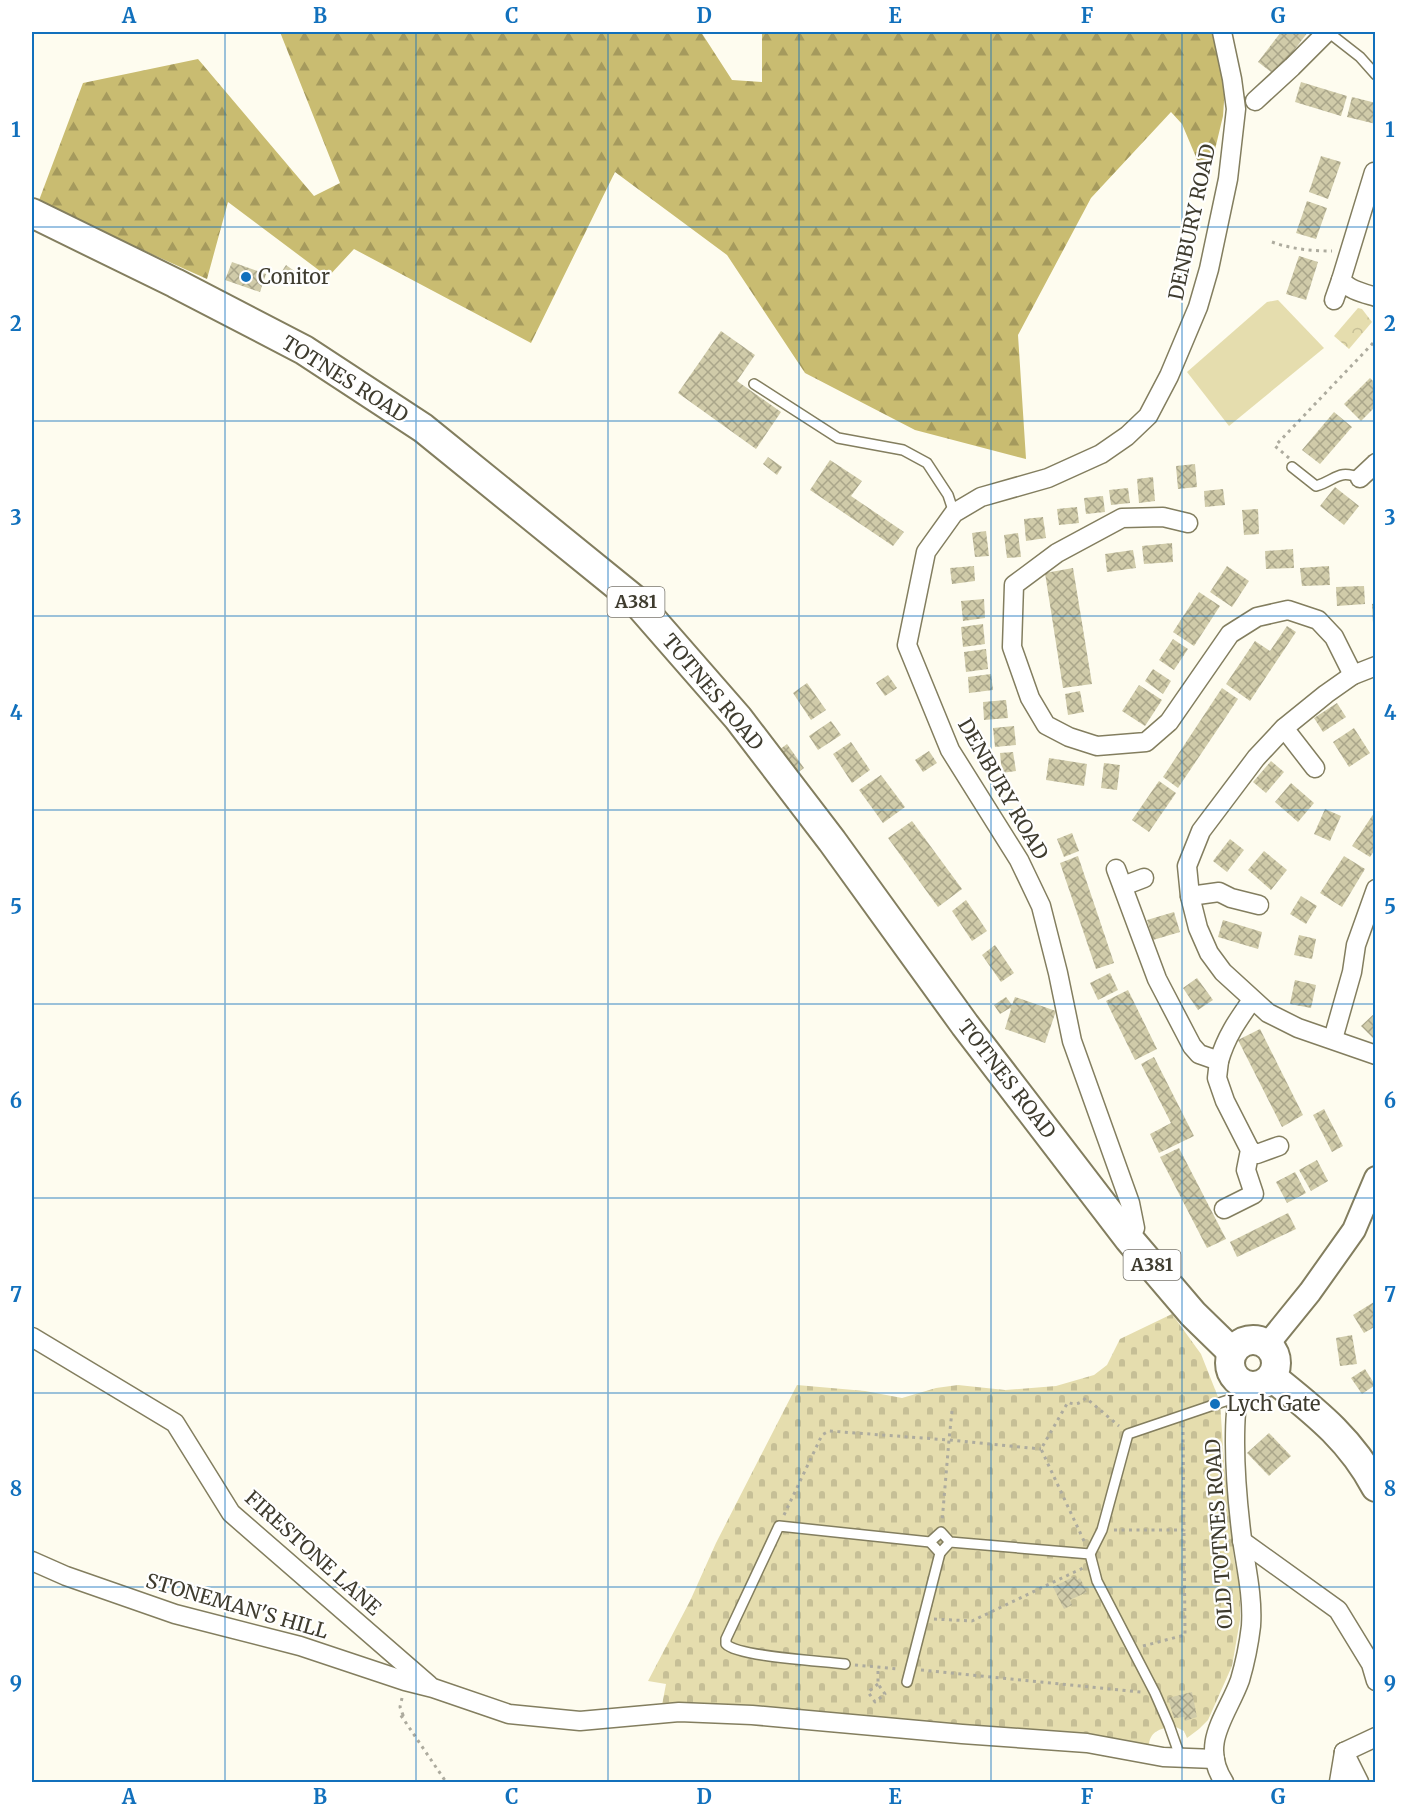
<svg xmlns="http://www.w3.org/2000/svg" width="1407" height="1814" viewBox="0 0 1407 1814" font-family="Merriweather,serif">
<defs>
<pattern id="forest-firs" width="22" height="20" patternUnits="userSpaceOnUse" patternTransform="scale(1.5)"><rect width="22" height="20" fill="#c9bc71"/><path d="M5 1l3.5 6h-7zM16 11l3.5 6h-7z" fill="#a59a5d"/></pattern>
<pattern id="cemetery-stones" width="16" height="16" patternUnits="userSpaceOnUse" patternTransform="scale(1.5)"><rect width="16" height="16" fill="#e5ddae"/><path d="M2 7V4a2 2 0 0 1 4 0v3zM10 15v-3a2 2 0 0 1 4 0v3z" fill="#c6bf96"/></pattern>
<pattern id="park-crowns" width="20" height="18" patternUnits="userSpaceOnUse" patternTransform="scale(1.5)"><rect width="20" height="18" fill="#e5ddae"/><path d="M2 6a3 3 0 1 1 6 0M12 15a3 3 0 1 1 6 0" fill="none" stroke="#c6bf96"/></pattern>
<pattern id="building-cross-hatch" width="8" height="8" patternUnits="userSpaceOnUse" patternTransform="scale(1.5)"><rect width="8" height="8" fill="#d0cba9"/><path d="M0 0l8 8M0 8l8-8" fill="none" stroke="#aaa68a"/></pattern>
</defs>
<rect width="100%" height="100%" fill="#fefcef"/>
<polygon fill="url(#forest-firs)" points="280,32 701,32 732,80 762,82 762,32 1212,32 1226,74 1223,116 1207,183 1182,124 1171,112 1091,198 1018,335 1026,459 915,430 805,373 727,255 615,172 531,343 354,249 328,277 228,202 207,279 38,203 83,83 198,59 314,196 340,183"/>
<path fill="url(#cemetery-stones)" d="M1172,1314l29,40 19,48 4,60 10,96 6,30v32l-8,46 -24,54 -9,9 -12,9 -3,-7 -10,-5c-13,3 -23,4 -25,18l-487,-39 4,-21 -18,-3 42,-80 26,-58 81,-158 68,6 37,7 34,-10 22,-3 47,5 51,-4 38,-11 13,-10 13,-26z"/>
<polygon fill="url(#park-crowns)" points="1358,308 1362,309 1372,322 1349,349 1334,336"/>
<polygon fill="#e5ddae" points="1278,300 1324,348 1229,426 1187,372 1267,302"/>
<g fill="url(#building-cross-hatch)">
<polygon points="1281,32 1308,32 1275,75 1258,62"/>
<polygon points="1301,82 1347,96 1341,116 1295,102"/>
<polygon points="1352,97 1376,103 1376,124 1347,117"/>
<polygon points="1321,156 1341,162 1328,199 1309,192"/>
<polygon points="1307,201 1327,208 1316,239 1296,233"/>
<polygon points="1299,256 1318,262 1306,300 1286,294"/>
<polygon points="232,262 266,274 260,292 225,280"/>
<polygon points="286,265 297,273 287,286 277,279"/>
<polygon points="721,331 755,355 737,381 781,412 756,449 678,393"/>
<polygon points="1370,378 1376,384 1376,406 1361,421 1344,404"/>
<polygon points="1334,412 1352,427 1320,464 1302,450"/>
<polygon points="768,457 782,467 777,475 763,464"/>
<polygon points="830,460 862,481 851,496 904,532 893,546 810,490"/>
<polygon points="1195,464 1197,487 1178,489 1176,466"/>
<polygon points="1153,477 1155,501 1139,503 1137,479"/>
<polygon points="1335,487 1359,506 1344,525 1320,506"/>
<polygon points="1128,488 1130,503 1111,505 1109,490"/>
<polygon points="1223,489 1225,505 1205,507 1204,491"/>
<polygon points="1103,496 1105,512 1086,514 1084,498"/>
<polygon points="1077,507 1079,523 1059,525 1057,509"/>
<polygon points="1258,509 1259,534 1244,535 1242,510"/>
<polygon points="1043,517 1046,538 1026,541 1024,519"/>
<polygon points="986,531 989,556 975,557 972,533"/>
<polygon points="1018,533 1021,557 1007,558 1004,535"/>
<polygon points="1172,543 1173,562 1144,564 1142,546"/>
<polygon points="1293,549 1294,568 1266,569 1265,551"/>
<polygon points="1133,550 1136,568 1107,572 1105,554"/>
<polygon points="974,566 975,581 952,584 950,568"/>
<polygon points="1227,566 1249,581 1232,607 1210,592"/>
<polygon points="1329,566 1330,585 1302,586 1300,568"/>
<polygon points="1073,568 1092,684 1063,688 1045,573"/>
<polygon points="1364,586 1365,604 1337,606 1336,587"/>
<polygon points="1199,592 1220,606 1194,646 1173,632"/>
<polygon points="984,599 985,618 963,621 961,601"/>
<polygon points="1376,603 1376,622 1373,623 1372,604"/>
<polygon points="983,624 985,644 963,647 961,627"/>
<polygon points="1287,626 1296,632 1250,701 1226,684 1255,641 1270,651"/>
<polygon points="1173,639 1188,649 1174,670 1159,660"/>
<polygon points="986,649 988,669 966,672 964,652"/>
<polygon points="1153,669 1171,681 1163,694 1145,681"/>
<polygon points="991,674 993,690 969,693 968,677"/>
<polygon points="888,675 897,688 885,696 876,683"/>
<polygon points="807,683 826,710 811,720 793,693"/>
<polygon points="1139,685 1162,700 1145,726 1122,711"/>
<polygon points="1222,688 1238,699 1178,788 1163,777"/>
<polygon points="1080,691 1084,712 1068,715 1065,694"/>
<polygon points="1006,700 1008,718 984,720 983,702"/>
<polygon points="1337,703 1346,717 1323,732 1314,718"/>
<polygon points="831,721 841,735 818,750 809,736"/>
<polygon points="1014,726 1016,745 995,747 993,728"/>
<polygon points="1354,728 1370,753 1349,767 1333,742"/>
<polygon points="851,742 870,770 852,783 833,754"/>
<polygon points="787,744 804,768 796,774 779,750"/>
<polygon points="929,751 937,763 923,772 915,760"/>
<polygon points="1013,752 1016,771 1002,773 1000,753"/>
<polygon points="1049,758 1087,764 1084,786 1046,780"/>
<polygon points="1271,761 1284,772 1266,793 1253,782"/>
<polygon points="1104,763 1120,765 1117,790 1101,788"/>
<polygon points="881,775 905,807 883,823 859,790"/>
<polygon points="1159,781 1176,793 1149,832 1132,820"/>
<polygon points="1291,783 1314,803 1298,822 1275,802"/>
<polygon points="1325,809 1341,816 1330,841 1314,834"/>
<polygon points="1376,810 1376,848 1370,857 1352,846"/>
<polygon points="912,821 962,889 938,907 888,838"/>
<polygon points="1072,833 1079,851 1064,857 1057,839"/>
<polygon points="1230,839 1244,850 1227,872 1213,861"/>
<polygon points="1264,851 1287,870 1271,890 1248,870"/>
<polygon points="1078,856 1114,963 1096,969 1060,863"/>
<polygon points="1344,856 1365,869 1342,907 1320,893"/>
<polygon points="1301,896 1317,906 1306,924 1290,914"/>
<polygon points="966,900 987,931 972,941 952,911"/>
<polygon points="1174,912 1180,932 1153,940 1147,920"/>
<polygon points="1223,920 1262,932 1258,949 1218,937"/>
<polygon points="1299,935 1316,939 1312,959 1294,955"/>
<polygon points="995,945 1014,973 1001,982 982,955"/>
<polygon points="1110,973 1118,990 1098,1000 1090,983"/>
<polygon points="1197,978 1213,1000 1198,1010 1183,988"/>
<polygon points="1295,980 1316,985 1311,1008 1290,1004"/>
<polygon points="1128,990 1157,1049 1135,1060 1106,1001"/>
<polygon points="1006,997 1012,1005 1015,997 1056,1011 1045,1043 1005,1029 1011,1009 1010,1008 1000,1014 994,1005"/>
<polygon points="1376,1012 1376,1041 1361,1026"/>
<polygon points="1260,1029 1303,1115 1282,1127 1238,1040"/>
<polygon points="1154,1057 1194,1136 1159,1153 1150,1134 1171,1123 1141,1064"/>
<polygon points="1324,1109 1343,1146 1332,1152 1313,1115"/>
<polygon points="1179,1148 1226,1239 1207,1248 1160,1157"/>
<polygon points="1317,1160 1328,1181 1311,1191 1299,1170"/>
<polygon points="1295,1172 1306,1193 1287,1203 1276,1182"/>
<polygon points="1288,1213 1296,1229 1237,1257 1230,1242"/>
<polygon points="1374,1302 1376,1305 1376,1326 1364,1333 1353,1315"/>
<polygon points="1352,1335 1357,1364 1340,1366 1336,1338"/>
<polygon points="1365,1369 1375,1385 1362,1394 1351,1378"/>
<polygon points="1269,1433 1291,1456 1269,1476 1247,1453"/>
<polygon points="1075,1576 1077,1580 1080,1578 1087,1592 1070,1600 1072,1605 1064,1609 1053,1587"/>
<polygon points="1192,1692 1197,1717 1185,1721 1184,1717 1174,1718 1168,1698"/>
</g>
<g fill="none" stroke-linecap="round" stroke-linejoin="round">
<defs>
<g id="service">
<polyline points="1328,32 1360,57 1376,75"/>
<polyline points="754,384 838,438 903,450 927,463 948,495 954,513"/>
<path d="M1292,467l24,19c20,-6 22,-17 44,-8"/>
<polyline points="950,1542 940,1553 930,1542 941,1532 950,1542 1090,1554 1097,1581 1155,1693 1169,1725 1181,1759"/>
<polyline points="1090,1554 1102,1530 1128,1434 1237,1397"/>
<path d="M845,1664c-21,-3 -107,-7 -119,-20v-5l53,-113 151,16"/>
<polyline points="907,1682 940,1553"/>
</g>
<g id="minor">
<polyline points="1255,101 1292,67 1327,32"/>
<polyline points="1341,280 1374,172"/>
<path d="M1334,300l7,-20c8,10 22,13 35,17"/>
<polyline points="1360,478 1376,463"/>
<polyline points="1188,523 1163,517 1122,518 1057,553 1014,585 1012,647 1030,698 1046,725 1069,737 1097,746 1146,742 1169,722 1230,634 1257,617 1288,610 1318,620 1334,637 1353,675"/>
<polyline points="1376,666 1353,675 1326,694 1284,728 1256,758 1201,831 1187,866 1190,896 1198,928 1209,953 1223,972 1268,1013 1298,1028 1376,1055"/>
<polyline points="1284,728 1315,768"/>
<path d="M1116,869l41,110 35,67 7,8 20,7c7,-24 18,-40 33,-61"/>
<polyline points="1123,886 1144,878"/>
<polyline points="1190,896 1219,892 1231,898 1259,905"/>
<polyline points="1333,1039 1352,972 1356,945 1376,889"/>
<polyline points="1219,1061 1217,1078 1225,1101 1250,1150 1246,1170 1254,1194 1224,1209"/>
<polyline points="1250,1150 1257,1154 1279,1146"/>
<polyline points="1129,1239 1135,1228 1130,1203 1072,1041 1058,973 1041,906 1019,860 950,750 907,645 926,552 954,513 981,497 1048,478 1101,454 1127,436 1148,416 1169,376 1198,307 1209,269 1228,179 1236,109 1232,79 1222,32"/>
<polyline points="32,1337 175,1423 231,1513 429,1685"/>
<polyline points="1242,1541 1338,1610 1371,1664 1376,1681"/>
<polyline points="32,1561 66,1576 175,1614 300,1646 405,1681 433,1688 509,1714 580,1721 679,1712 752,1715 962,1734 1087,1743 1163,1757 1215,1759"/>
<polyline points="1344,1752 1376,1737"/>
<polyline points="1344,1752 1359,1782"/>
<path d="M1224,1782c-25,-39 3,-66 16,-102 5,-17 9,-37 11,-54 2,-30 -5,-58 -9,-87 -4,-32 -7,-64 -7,-96 0,-20 0,-40 8,-58"/>
<polyline points="1339,1782 1344,1752"/>
</g>
<polyline id="tertiary" points="1267,1345 1310,1292 1354,1230 1376,1178"/>
<g id="primary">
<polyline points="32,213 175,283 304,350 423,428 635,600 738,718 832,841 965,1025 1129,1239 1193,1314 1232,1352"/>
<circle cx="1253" cy="1363" r="23"/>
<path d="M1272,1377c42,34 78,61 104,110"/>
</g>
</defs>
<use href="#service" stroke="#837e5f" stroke-width="12"/>
<use href="#minor" stroke="#837e5f" stroke-width="21"/>
<use href="#tertiary" stroke="#837e5f" stroke-width="26"/>
<use href="#primary" stroke="#837e5f" stroke-width="32"/>
<g stroke="#adab9e" stroke-width="3" stroke-dasharray="3 4.5" stroke-linecap="butt">
<path d="M1272,242c19,7 40,9 60,9"/>
<polyline points="1289,458 1275,446 1376,340"/>
<polyline points="952,1411 949,1440 1041,1449"/>
<polyline points="784,1515 822,1435 829,1431 949,1440 942,1522"/>
<polyline points="1114,1530 1184,1530 1183,1426"/>
<path d="M1084,1541l-43,-92 27,-47c8,4 12,1 18,-4l33,28"/>
<polyline points="934,1619 972,1621 1083,1568"/>
<polyline points="1143,1646 1185,1635 1184,1530"/>
<polyline points="855,1665 899,1669"/>
<polyline points="921,1670 1141,1692"/>
<polyline points="878,1684 868,1692 875,1702 885,1694 878,1684 878,1668"/>
<polyline points="402,1698 400,1707 403,1715 400,1714 446,1782"/>
</g>
<use href="#service" stroke="#fff" stroke-width="9"/>
<use href="#minor" stroke="#fff" stroke-width="18"/>
<use href="#tertiary" stroke="#fff" stroke-width="22"/>
<use href="#primary" stroke="#fff" stroke-width="28"/>
</g>
<path fill="none" stroke="#1170bc" stroke-width="1.5" stroke-opacity="0.55" d="M225,32v1750M416,32v1750M608,32v1750M799,32v1750M991,32v1750M1182,32v1750M32,227h1344M32,421h1344M32,616h1344M32,810h1344M32,1004h1344M32,1198h1344M32,1393h1344M32,1587h1344"/>
<g fill="#1170bc" stroke="#fff" stroke-width="2">
<circle cx="246" cy="277" r="6"/>
<circle cx="1215" cy="1404" r="6"/>
</g>
<g text-anchor="middle" stroke-width="4.5" stroke-linejoin="round" paint-order="stroke">
<g fill="#fff" stroke="#79766d" stroke-width="1.5">
<rect x="607.5" y="587" width="57" height="30" rx="4.5"/>
<rect x="1123.5" y="1250" width="57" height="30" rx="4.5"/>
</g>
<g font-size="18" font-weight="bold" fill="#3f3c2f">
<text x="636" y="608">A381</text>
<text x="1152" y="1271">A381</text>
</g>
<g font-size="20" fill="#3f3c2f" stroke="#fff">
<text transform="translate(1192 222) rotate(-78)" y="7">DENBURY ROAD</text>
<text transform="translate(345 379) rotate(32)" y="7">TOTNES ROAD</text>
<text transform="translate(713 692) rotate(50)" y="7">TOTNES ROAD</text>
<text transform="translate(1003 789) rotate(60)" y="7">DENBURY ROAD</text>
<text transform="translate(1007 1079) rotate(52)" y="7">TOTNES ROAD</text>
<text transform="translate(1219 1534) rotate(-94)" y="7">OLD TOTNES ROAD</text>
<text transform="translate(313 1553) rotate(42)" y="7">FIRESTONE LANE</text>
<text transform="translate(237 1606) rotate(16)" y="7">STONEMAN'S HILL</text>
</g>
<g font-size="20" fill="#3f3c2f" stroke="#fff" text-anchor="start">
<text x="258" y="284">Conitor</text>
<text x="1227" y="1411">Lych Gate</text>
</g>
</g>
<rect width="1407" height="1814" fill="none" stroke="#ffffff" stroke-width="66"/>
<rect x="33" y="33" width="1341" height="1748" fill="none" stroke="#1170bc" stroke-width="2"/>
<g font-size="20" text-anchor="middle" font-weight="bold" fill="#1170bc">
<text x="129" y="23">A</text>
<text x="320" y="23">B</text>
<text x="512" y="23">C</text>
<text x="704" y="23">D</text>
<text x="895" y="23">E</text>
<text x="1087" y="23">F</text>
<text x="1278" y="23">G</text>
<text x="16" y="137">1</text>
<text x="1390" y="137">1</text>
<text x="16" y="331">2</text>
<text x="1390" y="331">2</text>
<text x="16" y="525">3</text>
<text x="1390" y="525">3</text>
<text x="16" y="720">4</text>
<text x="1390" y="720">4</text>
<text x="16" y="914">5</text>
<text x="1390" y="914">5</text>
<text x="16" y="1108">6</text>
<text x="1390" y="1108">6</text>
<text x="16" y="1302">7</text>
<text x="1390" y="1302">7</text>
<text x="16" y="1496">8</text>
<text x="1390" y="1496">8</text>
<text x="16" y="1691">9</text>
<text x="1390" y="1691">9</text>
<text x="129" y="1804">A</text>
<text x="320" y="1804">B</text>
<text x="512" y="1804">C</text>
<text x="704" y="1804">D</text>
<text x="895" y="1804">E</text>
<text x="1087" y="1804">F</text>
<text x="1278" y="1804">G</text>
</g>
</svg>
